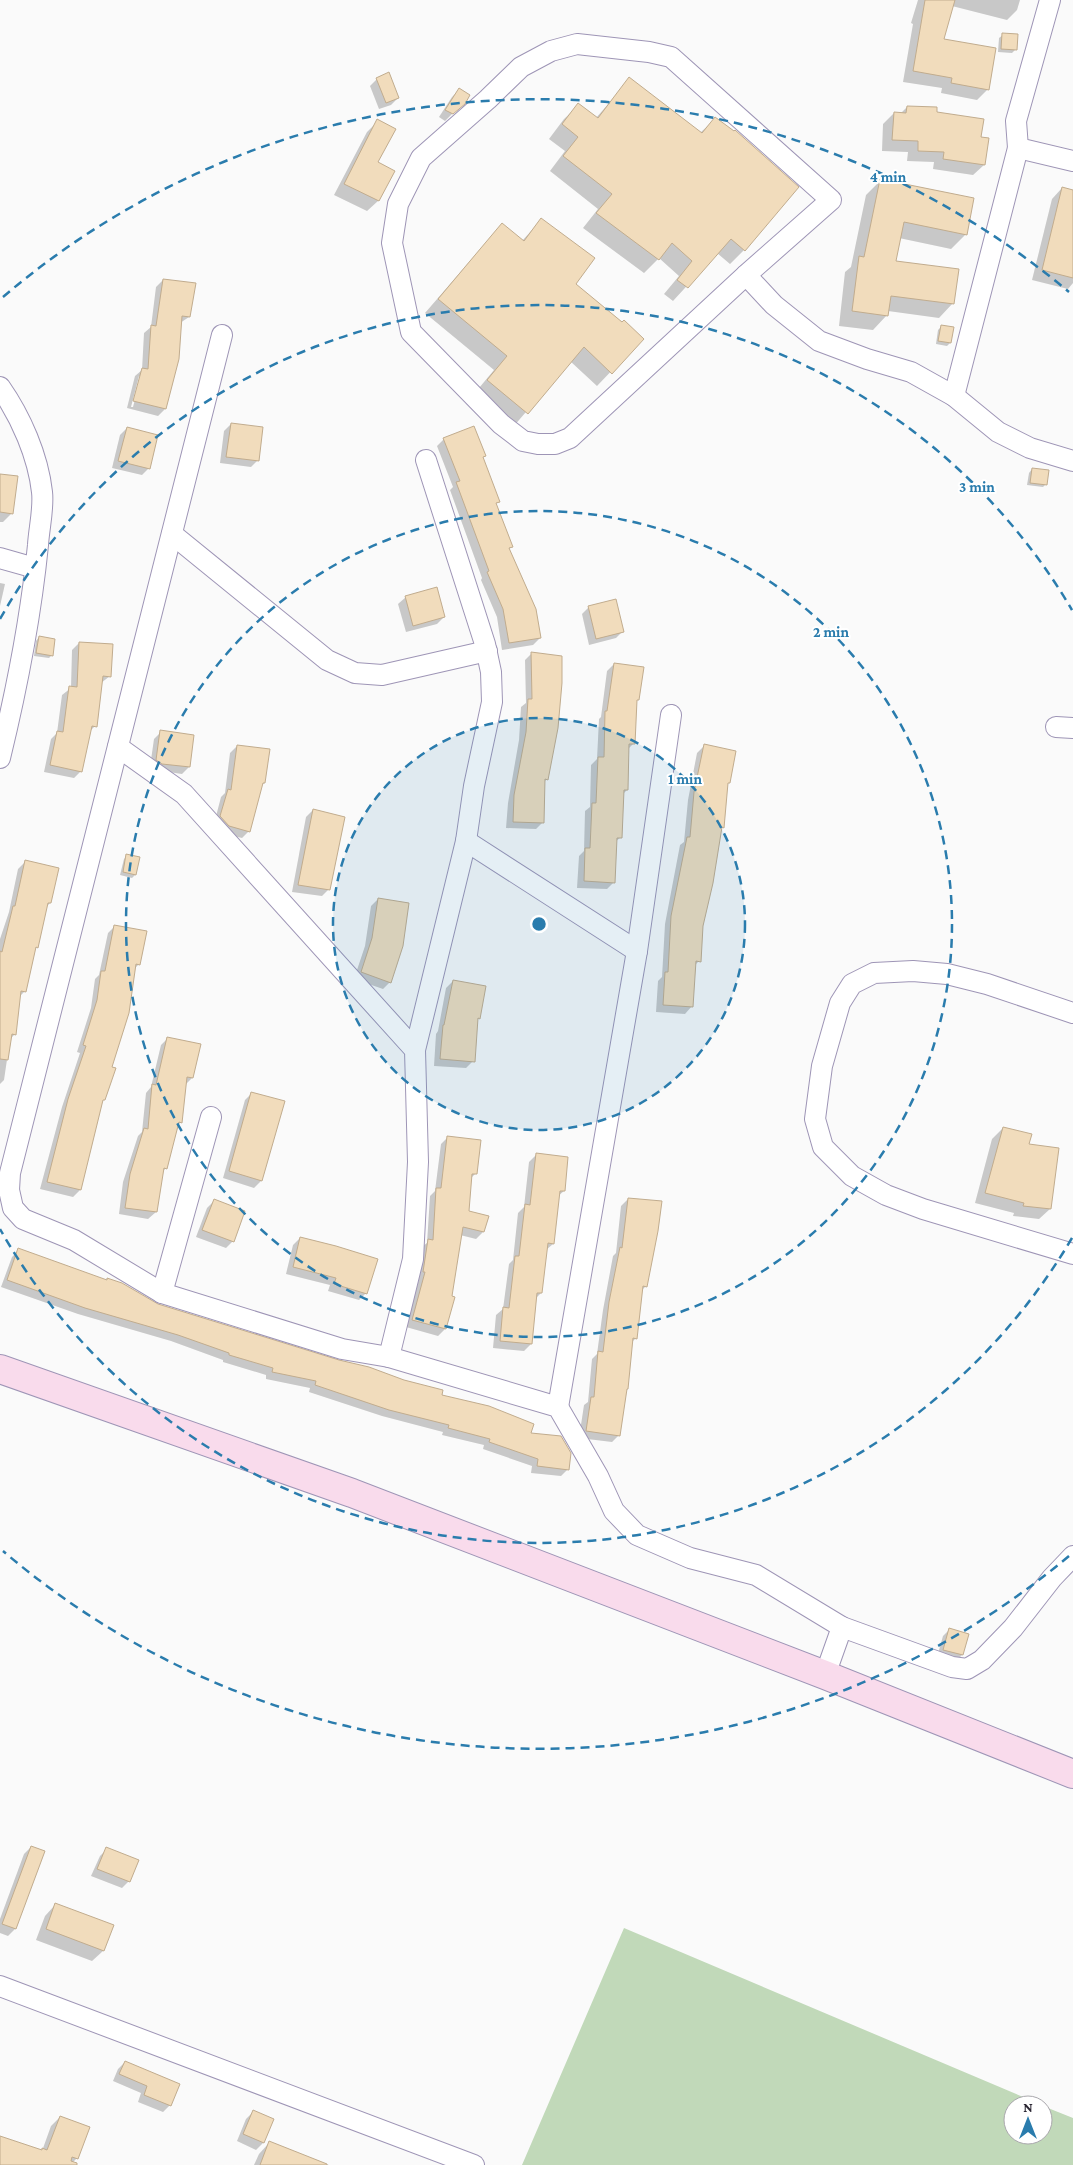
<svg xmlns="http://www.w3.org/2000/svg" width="1073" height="2165" viewBox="0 0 1073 2165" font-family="'Crimson Pro',serif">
<rect width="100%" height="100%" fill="#fafafa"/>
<polygon fill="#c1d9b9" points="624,1928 1042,2105 1013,2105 1013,2135 1043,2135 1043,2106 1073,2118 1073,2165 522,2165"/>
<g fill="#0003" fill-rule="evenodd">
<polygon points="918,0 1020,0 1017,10 1007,20 952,6 943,40 988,89 977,100 941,93 942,88 903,82 913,24 911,23"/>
<polygon points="1003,35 1015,50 1012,53 998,52 999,38"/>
<polygon points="377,79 398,98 391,105 379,109 370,86"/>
<polygon points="630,79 700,133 715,119 744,250 730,264 717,253 673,301 664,294 679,276 659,258 644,273 583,228 598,209 550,171 565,151 549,139 564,119 579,105 596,118"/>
<polygon points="459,90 456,110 445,121 439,117 452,97"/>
<polygon points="907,107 936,113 980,138 984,165 973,175 933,169 934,162 907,161 908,152 882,151 883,124 894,113 900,114"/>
<polygon points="378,121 377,163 393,171 378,201 367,211 334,195 367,132"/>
<polygon points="880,181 966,234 951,249 899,238 894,262 953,303 939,318 888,311 887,315 873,330 839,326 845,272 851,267 866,195"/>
<polygon points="1062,188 1073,191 1073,283 1068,289 1032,280 1052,199"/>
<polygon points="541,220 574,284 642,339 597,386 570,361 513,427 474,394 494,370 425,313 502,224 522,241"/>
<path d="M163,280l26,37 -9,6 -3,36 -12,50 -7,7 -31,-8 8,-32 7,-6 2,-37 7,-6 5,-40zM139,376h2l-8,31h-2z"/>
<polygon points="941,327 950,343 947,346 936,344 938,330"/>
<polygon points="231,424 258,460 251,467 220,463 224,431"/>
<polygon points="127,428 149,468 142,475 112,468 120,435"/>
<polygon points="444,439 484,456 482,458 498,501 495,504 511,547 508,550 540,638 533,645 502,650 497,617 481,580 482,578 450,490 453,487 437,446"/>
<polygon points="1032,469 1046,484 1043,487 1027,485 1029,473"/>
<polygon points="0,475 12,513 3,522 0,522"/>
<polygon points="0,583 5,584 0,606"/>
<polygon points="406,597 444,617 437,624 406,632 398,604"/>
<polygon points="589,607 623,631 616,638 589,645 582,614"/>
<polygon points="39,637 52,655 49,658 34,656 36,641"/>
<polygon points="79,643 110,676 101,683 95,726 89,732 81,771 74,778 44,772 51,739 57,733 62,695 71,688 72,650"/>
<polygon points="532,653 547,779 544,782 543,822 536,829 506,828 508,803 519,740 521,707 526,703 525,660"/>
<polygon points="614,664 638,699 635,702 634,743 628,749 627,790 623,794 621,837 615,842 614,882 607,889 577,888 579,856 584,851 585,811 590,807 591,765 597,759 599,719 601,717 607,671"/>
<polygon points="161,732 189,767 182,774 155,770 150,767 154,739"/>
<polygon points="237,746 264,783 261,786 249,831 242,838 222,833 214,824 221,797 225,793 230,753"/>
<polygon points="704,746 729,782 727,784 722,827 720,829 701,925 699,961 694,966 692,1006 685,1014 656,1012 658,981 662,977 665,924 680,845 684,842 688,800 697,753"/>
<polygon points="313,810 329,889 322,896 292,892 306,817"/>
<polygon points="127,856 135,875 132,878 120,875 124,859"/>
<polygon points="25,862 50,903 46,907 37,947 34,950 25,991 19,997 15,1034 10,1039 4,1080 0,1084 0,939 9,912 18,869"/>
<polygon points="378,899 390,982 383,989 354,979 365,946 371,906"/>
<polygon points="115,926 139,964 134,969 80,1190 73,1197 40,1189 62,1107 80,1053 77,1052 91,1008 95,979 99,975 108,933"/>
<polygon points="453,981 479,1018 476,1021 473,1061 466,1068 434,1066 436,1034 438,1031 446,988"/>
<polygon points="168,1038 192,1078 185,1085 181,1122 177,1126 166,1168 162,1172 156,1212 148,1219 119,1214 123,1182 138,1136 142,1132 146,1093 151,1087 161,1045"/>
<polygon points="252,1093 283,1102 261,1181 254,1188 223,1178 245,1100"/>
<polygon points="1003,1128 1028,1145 1050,1209 1039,1219 1013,1216 1014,1213 975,1203 992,1139"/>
<polygon points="448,1137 475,1174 470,1179 468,1212 483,1232 476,1239 460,1235 445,1329 438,1336 406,1327 419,1279 417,1279 422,1247 427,1243 430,1196 435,1191 441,1144"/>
<polygon points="536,1155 564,1191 558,1196 553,1244 546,1250 541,1293 535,1299 531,1344 524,1351 493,1348 496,1315 503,1309 509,1264 513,1260 518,1213 524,1207 529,1162"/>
<polygon points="628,1199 646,1286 642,1290 636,1338 632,1342 619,1435 612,1442 579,1438 584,1405 588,1402 592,1359 597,1354 603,1310 613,1256 616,1253 621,1206"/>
<polygon points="214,1201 233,1241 226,1248 196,1237 207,1208"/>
<polygon points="300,1238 366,1293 359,1300 328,1291 330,1285 286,1274 293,1245"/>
<polygon points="19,1250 158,1305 440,1396 529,1434 568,1469 561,1476 531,1473 532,1466 483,1449 484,1445 442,1435 443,1432 382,1416 309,1392 310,1388 266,1379 266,1375 223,1362 223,1360 171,1341 78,1314 1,1287 12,1257"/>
<polygon points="950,1629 962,1655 955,1662 937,1657 943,1636"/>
<polygon points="31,1847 44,1852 15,1929 8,1936 0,1933 0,1919 24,1854"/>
<polygon points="107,1849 129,1881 122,1888 91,1876 100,1856"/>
<polygon points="55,1905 112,1926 103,1951 92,1961 36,1940 45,1916"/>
<polygon points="125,2062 170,2105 163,2112 138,2102 141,2093 113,2081 118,2069"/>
<polygon points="253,2112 273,2120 263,2143 256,2150 237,2141 246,2119"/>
<polygon points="60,2117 77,2158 70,2165 0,2165 0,2137 42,2151 51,2126"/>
<polygon points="269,2143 329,2165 254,2165 259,2154"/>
</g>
<g fill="#f1dcbc" stroke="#c1ac8e">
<polygon points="925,0 955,0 944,39 996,48 989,90 951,83 952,78 913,71"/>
<polygon points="1002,33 1018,34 1017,50 1001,49"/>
<polygon points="389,72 399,98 386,103 376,78"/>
<polygon points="629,77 702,133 715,117 734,131 735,130 799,187 745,251 731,239 688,288 677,280 692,261 672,243 659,260 596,213 612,194 563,156 578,137 562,124 578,103 598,118"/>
<polygon points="459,88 470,95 465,104 453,114 445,110"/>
<polygon points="907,106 937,107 937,112 984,119 981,137 989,138 985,165 943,159 944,152 918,151 918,141 892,140 894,112 906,113"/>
<polygon points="377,119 396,129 378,162 395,171 379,201 344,184"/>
<polygon points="880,179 974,198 967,235 904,222 896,261 959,269 954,304 891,296 888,316 852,311 859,256 864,257"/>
<polygon points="1062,187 1073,190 1073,278 1042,270"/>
<polygon points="541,218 595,258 576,284 622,322 624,320 644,339 612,374 584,347 528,414 487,380 507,356 438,299 502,223 524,241"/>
<polygon points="163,279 196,283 190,317 182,316 179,359 166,409 133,401 142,368 148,369 151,325 156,326"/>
<polygon points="941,325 954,327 951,343 938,341"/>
<polygon points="231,423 263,427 259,461 226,457"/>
<polygon points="474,426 486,456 483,457 500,502 496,503 513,547 509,548 536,609 541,638 509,643 503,609 487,572 489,571 456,482 460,481 443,438"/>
<polygon points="127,427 158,435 150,469 118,461"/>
<polygon points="1032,468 1049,470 1047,485 1030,483"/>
<polygon points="0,474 18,476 13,514 0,512"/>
<polygon points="437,587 445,617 413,626 405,596"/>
<polygon points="616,599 624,632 596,639 588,606"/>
<polygon points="39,636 55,639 53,656 36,653"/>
<polygon points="79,642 113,644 111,677 103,676 97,727 92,726 82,772 50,765 57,731 63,732 69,686 77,687"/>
<polygon points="531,652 562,656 562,683 558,728 548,780 545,779 544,823 513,822 514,795 526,732 528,699 532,699"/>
<polygon points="614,663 644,667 639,700 637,700 635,744 629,744 628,790 624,790 622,838 617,838 615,883 584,881 585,848 590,848 592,803 596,803 598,757 604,757 605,711 607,711"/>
<polygon points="160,730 194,735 190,767 162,764 156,760"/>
<polygon points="704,744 736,751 730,783 728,783 724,828 722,827 713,883 703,926 701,962 696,961 693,1007 663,1005 665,972 668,972 671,916 687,837 690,837 694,792"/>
<polygon points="237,745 270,749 265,783 263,783 250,832 229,826 220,816 228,789 231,790"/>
<polygon points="313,809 345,817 330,890 298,885"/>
<polygon points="126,854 140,857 136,875 123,872"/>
<polygon points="25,860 59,868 51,903 48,903 38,948 36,947 26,992 21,991 16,1035 12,1034 8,1060 0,1059 0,951 2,952 13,906 15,906"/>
<polygon points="378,898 409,903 403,946 391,983 361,972 372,938"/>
<polygon points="114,925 147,931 140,965 136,964 129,1013 112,1067 116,1068 105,1100 103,1100 81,1190 47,1182 68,1099 86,1046 83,1045 97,1000 101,971 105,971"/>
<polygon points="453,980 486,986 480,1019 478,1018 475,1062 440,1059 443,1025 444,1025"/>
<polygon points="167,1037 201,1044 193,1078 187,1077 182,1123 179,1122 167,1169 164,1168 157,1212 125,1208 130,1174 144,1128 148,1129 152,1084 156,1085"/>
<polygon points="251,1092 285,1101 262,1181 229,1171"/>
<polygon points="1003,1127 1032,1134 1029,1144 1059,1148 1051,1209 1023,1206 1024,1203 985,1193"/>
<polygon points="447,1136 481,1140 477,1174 472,1174 469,1211 489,1216 484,1232 463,1227 452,1296 455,1297 446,1329 412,1320 425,1272 423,1272 428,1239 433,1240 436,1188 441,1188"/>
<polygon points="536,1153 568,1157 565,1191 560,1191 554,1244 548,1243 542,1293 537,1293 532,1344 500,1341 503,1307 509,1308 515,1256 519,1256 525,1204 530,1205"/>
<polygon points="628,1198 662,1201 658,1231 647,1287 643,1286 637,1339 633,1338 628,1389 627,1389 620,1436 586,1431 591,1397 594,1397 598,1351 603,1352 609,1302 620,1247 622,1248"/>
<polygon points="214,1199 245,1211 234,1242 202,1230"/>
<polygon points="300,1237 336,1246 378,1259 367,1294 334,1284 336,1278 293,1267"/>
<polygon points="18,1248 107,1280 107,1278 122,1283 158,1304 339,1360 369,1367 404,1380 443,1390 442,1395 489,1406 534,1424 531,1433 561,1436 571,1453 569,1470 537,1466 538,1459 489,1442 490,1439 448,1428 449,1425 389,1410 315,1385 316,1381 272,1372 273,1368 229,1355 229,1353 178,1335 85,1308 7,1280"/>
<polygon points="949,1628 969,1634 963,1655 943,1650"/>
<polygon points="31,1846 45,1851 16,1929 2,1924"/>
<polygon points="106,1847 139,1860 130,1882 97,1869"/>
<polygon points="55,1903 114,1925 104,1951 46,1929"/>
<polygon points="125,2061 180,2084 171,2106 144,2095 147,2086 119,2074"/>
<polygon points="253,2110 274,2119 264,2143 243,2134"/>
<polygon points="60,2116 90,2127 78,2159 72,2157 71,2161 77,2163 77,2165 0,2165 0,2136 42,2150 42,2148 47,2150"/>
<polygon points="269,2141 327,2164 327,2165 260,2165"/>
</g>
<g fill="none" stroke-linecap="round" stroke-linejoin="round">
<defs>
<g id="street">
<polyline points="1050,0 1016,121 1018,148 1073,161"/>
<polygon points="577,44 649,52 671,57 831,200 746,275 570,438 555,444 538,444 523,441 501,424 411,332 392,243 398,204 421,158 488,99 521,67 551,51"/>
<polyline points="746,275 774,305 819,341 867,359 911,372 954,396 998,432 1030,448 1073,461"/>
<polyline points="222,335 10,1173 9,1190 13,1208 23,1219 74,1240 162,1293 342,1349 389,1357 558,1407 598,1476 614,1511 637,1535 690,1558 756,1575 842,1627 825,1675"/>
<path d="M0,387c21,30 38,69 42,105 2,16 -3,36 -4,53 -7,71 -21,143 -38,213"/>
<polyline points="954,396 1018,148"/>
<polyline points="172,534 327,660 355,673 382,675 487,651"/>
<polyline points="0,558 35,568"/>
<polyline points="1056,727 1073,728"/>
<polyline points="118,747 184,794 415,1050 418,1162 413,1259 389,1357"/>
<polyline points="466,841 637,951"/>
<polyline points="1073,1013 987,984 947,974 913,971 874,973 852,984 840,1003 822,1066 815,1119 823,1147 852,1176 886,1195 923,1209 1073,1254"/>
<polyline points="415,1050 466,841 474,786 492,702 491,672 485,644 426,460"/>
<polyline points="162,1293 211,1117"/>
<polyline points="558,1407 637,951 671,715"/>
<polyline points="842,1627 952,1667 967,1669 982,1660 1013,1628 1052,1578 1073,1556"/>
<polyline points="0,1986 474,2165"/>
</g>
<polyline id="secondary" points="0,1369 352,1493 825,1675 1073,1774"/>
</defs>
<use href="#street" stroke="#9e95b6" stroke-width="22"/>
<use href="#secondary" stroke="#9e95b6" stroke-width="30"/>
<use href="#street" stroke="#fff" stroke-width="20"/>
<use href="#secondary" stroke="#f9dbec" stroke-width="28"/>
</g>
<circle cx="539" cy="924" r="206" fill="#2a7cad" fill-opacity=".12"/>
<g fill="none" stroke="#2a7cad" stroke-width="2.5" stroke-dasharray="9 6">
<circle cx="539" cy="924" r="206"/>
<circle cx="539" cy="924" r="413"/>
<path d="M1072 1238A619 619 0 0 1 0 1229M0 619A619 619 0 0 1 1072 610"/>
<path d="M1069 1556A825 825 0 0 1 3 1551M3 297A825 825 0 0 1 1069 292"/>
</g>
<circle cx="539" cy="924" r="8" fill="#2a7cad" stroke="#fff" stroke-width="2.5"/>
<g font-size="15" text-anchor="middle" font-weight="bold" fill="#2a7cad" stroke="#fff" stroke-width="4" stroke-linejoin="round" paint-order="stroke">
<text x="888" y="182">4 min</text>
<text x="977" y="492">3 min</text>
<text x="831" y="637">2 min</text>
<text x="685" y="784">1 min</text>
</g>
<g transform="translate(1028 2120)"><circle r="24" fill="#ffffff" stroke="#aaa8ad"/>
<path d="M0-4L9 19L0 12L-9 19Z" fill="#2a7cad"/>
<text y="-8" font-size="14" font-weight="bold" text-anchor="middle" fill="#2a2633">N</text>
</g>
</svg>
